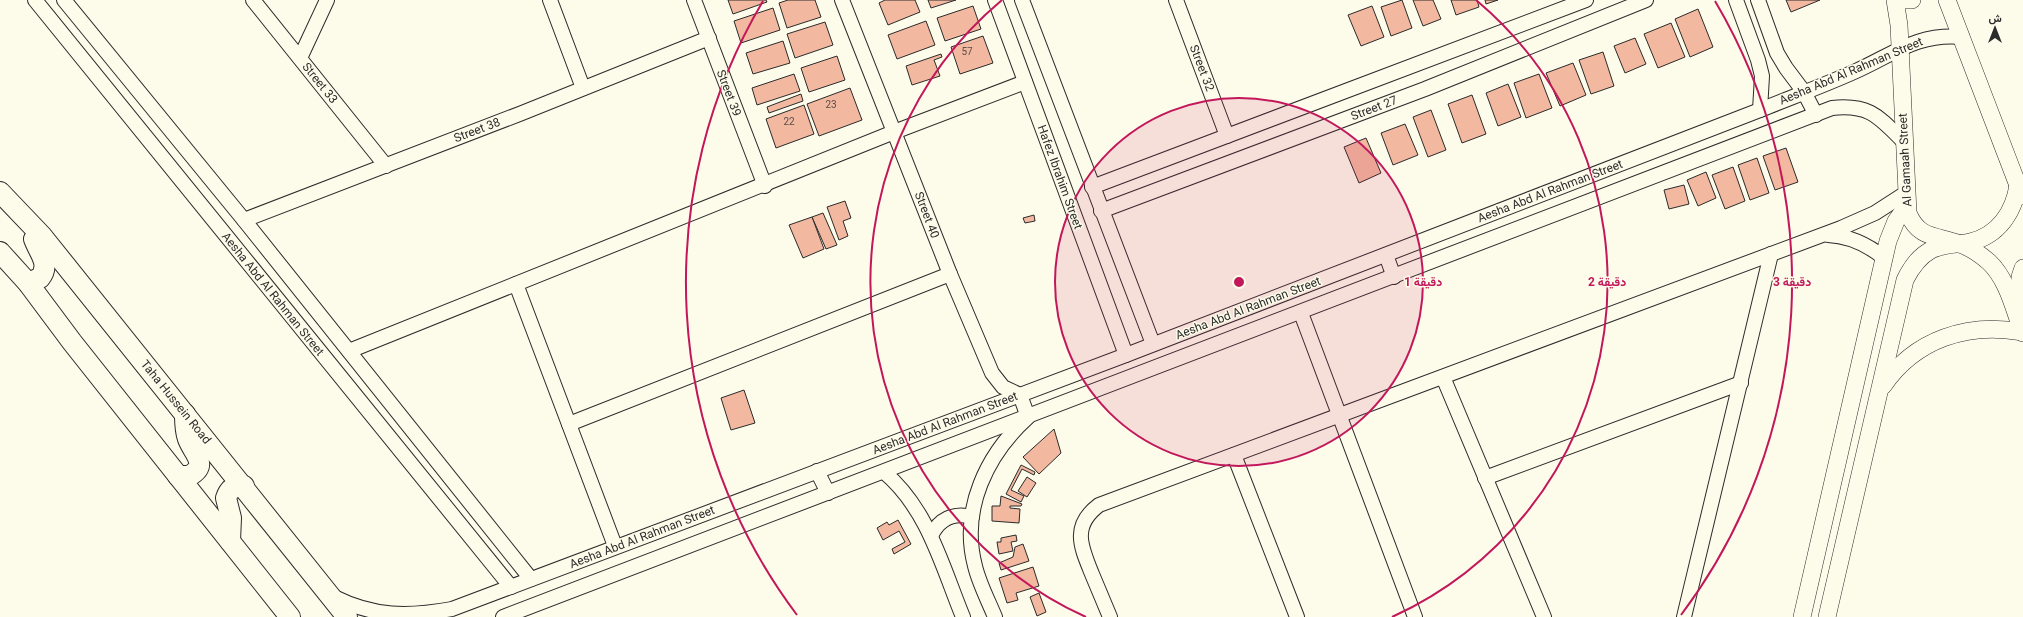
<svg xmlns="http://www.w3.org/2000/svg" width="2023" height="617" viewBox="0 0 2023 617" font-family="Georgia,Vazirmatn,serif">
<rect width="100%" height="100%" fill="#fdfbea"/>
<g fill="#f2b8a0" stroke="#2b2b2b">
<polygon points="728,0 766,0 767,2 733,14"/>
<polygon points="788,0 815,0 821,17 787,28 779,3"/>
<polygon points="885,0 915,0 920,12 888,25 879,3"/>
<polygon points="928,0 956,0 931,8"/>
<polygon points="1402,0 1412,28 1391,36 1381,7"/>
<polygon points="1413,0 1433,0 1441,19 1423,26"/>
<polygon points="1451,0 1477,0 1479,7 1456,15"/>
<polygon points="1485,0 1498,0 1486,4"/>
<polygon points="1786,0 1820,0 1791,12"/>
<polygon points="973,6 981,29 945,41 937,18"/>
<polygon points="1372,6 1384,37 1361,46 1348,15"/>
<polygon points="773,8 780,30 741,43 734,21"/>
<polygon points="1698,9 1713,47 1690,57 1675,19"/>
<polygon points="926,21 935,45 897,59 888,35"/>
<polygon points="825,22 833,45 795,58 787,34"/>
<polygon points="1671,23 1685,57 1658,68 1644,34"/>
<polygon points="983,36 993,63 960,74 951,47"/>
<polygon points="1635,38 1646,64 1625,73 1614,46"/>
<polygon points="783,41 790,63 753,74 746,53"/>
<polygon points="1603,52 1614,86 1591,94 1579,60"/>
<polygon points="941,54 942,57 934,60 940,76 912,85 906,66"/>
<polygon points="837,56 845,80 809,92 801,68"/>
<polygon points="1573,63 1586,95 1560,106 1546,73"/>
<polygon points="794,74 800,91 757,105 752,88"/>
<polygon points="1539,74 1552,108 1526,118 1514,83"/>
<polygon points="1508,84 1521,117 1498,126 1486,93"/>
<polygon points="850,88 862,120 819,136 807,104"/>
<polygon points="801,94 803,101 769,113 767,107"/>
<polygon points="1472,95 1486,134 1462,143 1448,104"/>
<polygon points="804,105 814,134 776,148 766,119"/>
<polygon points="1431,110 1446,150 1428,157 1413,117"/>
<polygon points="1405,124 1418,155 1393,165 1381,133"/>
<polygon points="1366,138 1381,173 1359,183 1344,147"/>
<polygon points="1786,148 1798,182 1775,190 1763,156"/>
<polygon points="1757,158 1769,193 1750,200 1738,165"/>
<polygon points="1733,167 1745,201 1725,209 1712,175"/>
<polygon points="1706,172 1716,198 1698,206 1687,180"/>
<polygon points="1684,185 1689,204 1669,209 1664,190"/>
<polygon points="845,201 851,218 843,221 848,236 839,240 827,207"/>
<polygon points="823,213 837,245 826,249 812,217"/>
<polygon points="1034,215 1035,221 1025,223 1023,218"/>
<polygon points="812,217 824,249 803,258 789,225"/>
<polygon points="744,390 755,423 731,430 721,398"/>
<polygon points="1054,429 1061,453 1039,474 1023,457"/>
<polygon points="1021,465 1035,472 1034,475 1022,469 1011,490 1024,496 1021,502 1006,494"/>
<polygon points="1027,477 1036,483 1027,497 1018,491"/>
<polygon points="1001,496 1022,504 1021,506 1010,506 1010,508 1020,509 1019,523 992,521 992,506 1000,506"/>
<polygon points="898,520 911,544 894,554 892,549 905,542 899,531 883,540 877,528 887,522 889,525"/>
<polygon points="1016,535 1017,541 1011,542 1013,551 999,554 997,542 1001,542 1001,538"/>
<polygon points="1023,544 1029,561 1001,570 999,563 1013,557 1015,547"/>
<polygon points="1033,567 1039,586 1016,593 1018,600 1007,603 999,578"/>
<polygon points="1039,593 1046,612 1037,616 1030,597"/>
</g>
<g fill="none" stroke-linecap="round" stroke-linejoin="round">
<defs>
<g id="minor">
<polyline points="35,0 511,587"/>
<polyline points="64,0 244,220 531,579"/>
<polyline points="253,0 386,166"/>
<polyline points="550,0 583,88"/>
<polyline points="694,0 765,186"/>
<path d="M842,0l108,274 42,99 11,14 17,8 8,22c-41,37 -68,92 -53,149 4,17 13,34 20,51"/>
<polyline points="995,0 1126,355"/>
<polyline points="1022,0 1153,344"/>
<polyline points="1176,0 1227,136"/>
<polyline points="1736,0 1758,60 1762,76 1760,110"/>
<polyline points="1758,0 1777,53 1786,68 1804,92 1816,115"/>
<polyline points="300,58 327,0"/>
<polyline points="1092,187 1586,0"/>
<polyline points="1101,211 1425,89 1646,0"/>
<polyline points="244,220 522,113 709,38"/>
<path d="M1828,235c22,1 39,9 56,23"/>
<polyline points="1386,255 1394,277"/>
<polyline points="516,284 615,546"/>
<polyline points="1301,313 1415,617"/>
<polyline points="349,351 894,132 1025,82"/>
<polyline points="1443,377 1544,617"/>
<polyline points="569,424 950,274"/>
<polyline points="1234,455 1297,617"/>
<polyline points="817,471 828,493"/>
<path d="M884,472c44,37 58,94 79,145"/>
<polyline points="1485,478 1741,383"/>
<path d="M931,536c8,-17 23,-24 41,-19"/>
<path d="M334,597c40,20 74,20 118,12l674,-254 634,-245c32,-13 65,-25 96,-39 38,-17 61,-38 106,-34"/>
<path d="M503,617l1329,-509c38,-4 47,9 72,34"/>
<path d="M1110,617c-6,-14 -12,-29 -18,-43 -11,-27 -21,-48 7,-69l742,-277 34,-15 31,-20"/>
<polyline points="1684,617 1771,254"/>
</g>
<g id="tertiary">
<path d="M1895,0l4,25 9,188c11,27 30,22 52,31 11,4 21,11 29,18 19,18 25,48 34,71"/>
<polyline points="1899,0 1912,0"/>
<polyline points="1947,0 2022,196"/>
<path d="M1883,386c32,-47 85,-64 139,-54l-2,-55 3,-9"/>
<polyline points="1802,617 1888,241 1896,221 1907,206"/>
<path d="M1827,617l78,-337c6,-12 13,-23 26,-30 12,-6 25,-5 39,-8 28,-6 44,-30 48,-57"/>
</g>
<g id="secondary">
<polyline points="0,192 42,236 347,617"/>
<polyline points="0,252 28,283 72,342 290,617"/>
<path d="M28,283l12,-5c11,-14 -1,-25 -6,-39"/>
<path d="M178,476h11c21,-11 4,-23 -1,-37 -3,-8 -3,-16 -3,-25"/>
<path d="M230,541l1,-23 -5,-20c3,-9 8,-13 18,-12"/>
</g>
</defs>
<use href="#minor" stroke="#2b2b2b" stroke-width="16"/>
<use href="#tertiary" stroke="#2b2b2b" stroke-width="18"/>
<use href="#secondary" stroke="#2b2b2b" stroke-width="22"/>
<use href="#minor" stroke="#fdfbea" stroke-width="14"/>
<use href="#tertiary" stroke="#fdfbea" stroke-width="17"/>
<use href="#secondary" stroke="#fdfbea" stroke-width="20"/>
</g>
<circle cx="1239" cy="282" r="184" fill="#c2185b" fill-opacity=".12"/>
<g fill="none" stroke="#c2185b" stroke-width="2">
<circle cx="1239" cy="282" r="184"/>
<path d="M1086 617A368 368 0 0 1 1002 0M1476 0A368 368 0 0 1 1392 617"/>
<path d="M797 615A553 553 0 0 1 763 1M1715 1A553 553 0 0 1 1681 615"/>
</g>
<g text-anchor="middle" stroke-width="3" stroke-linejoin="round" paint-order="stroke">
<g font-size="10" fill="#5d4e48">
<text x="967" y="55">57</text>
<text x="831" y="108">23</text>
<text x="789" y="125">22</text>
</g>
<g font-size="12" fill="#2b2b2b" stroke="#fdfbea">
<text transform="translate(1202 68) rotate(69)" y="4">Street 32</text>
<text transform="translate(1851 71) rotate(-23)" y="4">Aesha Abd Al Rahman Street</text>
<text transform="translate(320 83) rotate(51)" y="4">Street 33</text>
<text transform="translate(729 93) rotate(69)" y="4">Street 39</text>
<text transform="translate(1374 108) rotate(-21)" y="4">Street 27</text>
<text transform="translate(477 130) rotate(-21)" y="4">Street 38</text>
<text transform="translate(1905 160) rotate(-93)" y="4">Al Gamaah Street</text>
<text transform="translate(1060 177) rotate(70)" y="4">Hafez Ibrahim Street</text>
<text transform="translate(1550 191) rotate(-21)" y="4">Aesha Abd Al Rahman Street</text>
<text transform="translate(927 215) rotate(69)" y="4">Street 40</text>
<text transform="translate(273 294) rotate(51)" y="4">Aesha Abd Al Rahman Street</text>
<text transform="translate(1248 308) rotate(-21)" y="4">Aesha Abd Al Rahman Street</text>
<text transform="translate(176 402) rotate(51)" y="4">Taha Hussein Road</text>
<text transform="translate(945 423) rotate(-21)" y="4">Aesha Abd Al Rahman Street</text>
<text transform="translate(642 537) rotate(-21)" y="4">Aesha Abd Al Rahman Street</text>
</g>
</g>
<circle cx="1239" cy="282" r="6" fill="#c2185b" stroke="#fdfbea" stroke-width="2"/>
<g font-size="12" text-anchor="middle" font-weight="bold" fill="#c2185b" stroke="#fdfbea" stroke-width="3" stroke-linejoin="round" paint-order="stroke">
<text x="1423" y="286">1 دقيقة</text>
<text x="1607" y="286">2 دقيقة</text>
<text x="1792" y="286">3 دقيقة</text>
</g>
<g transform="translate(1995 28)" stroke="#fdfbea" stroke-width="3" paint-order="stroke">
<path d="M0-3L7 15L0 10L-7 15Z" fill="#2b2b2b"/>
<text y="-6" font-size="11" font-weight="bold" text-anchor="middle" fill="#2b2b2b">ش</text>
</g>
</svg>
